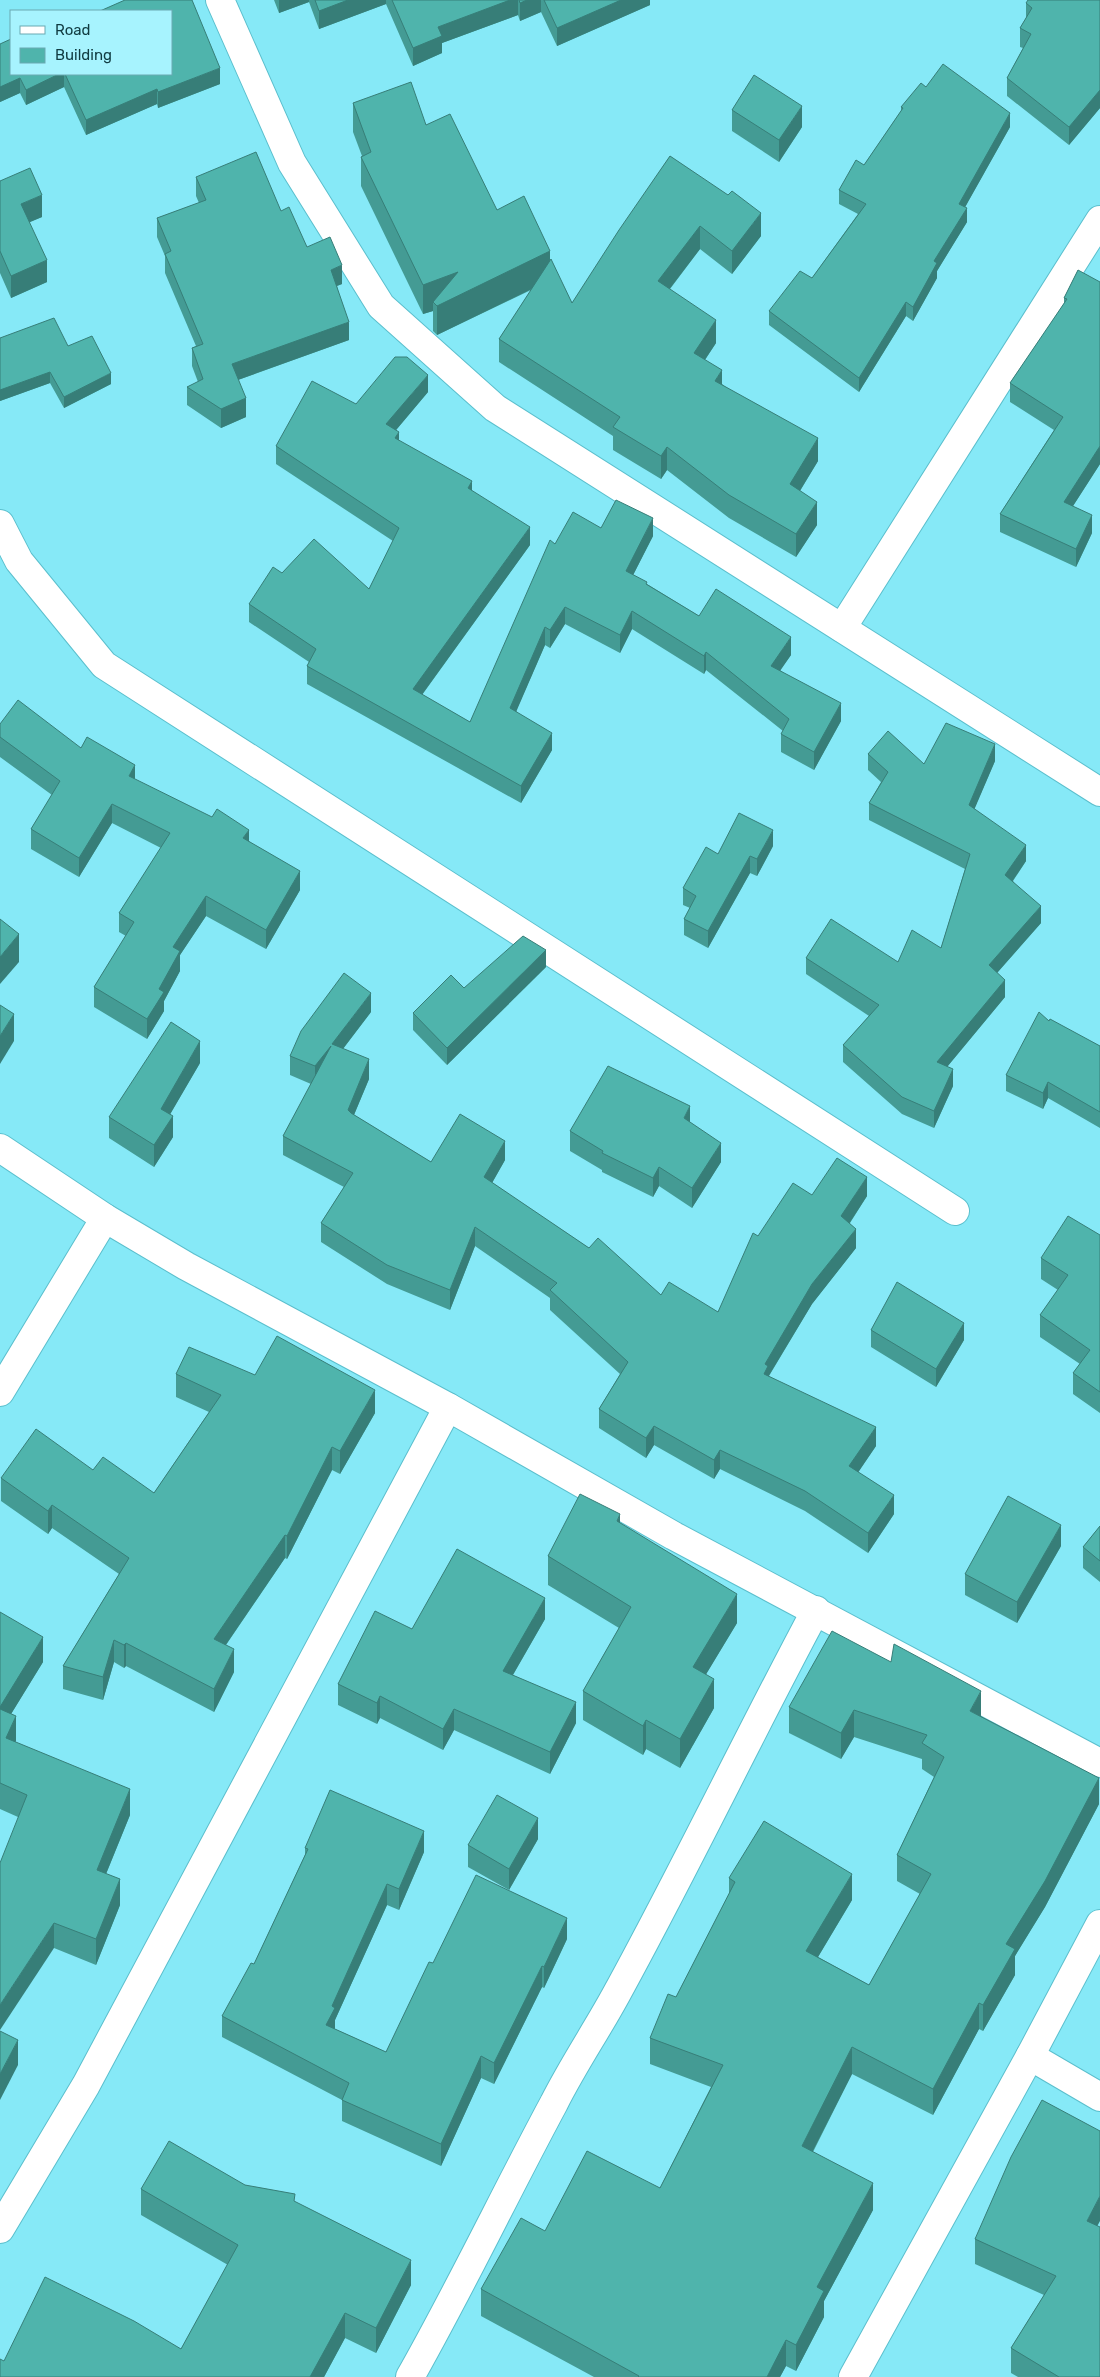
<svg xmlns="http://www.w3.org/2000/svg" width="1100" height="2377" viewBox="0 0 1100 2377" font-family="Rubik,sans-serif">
<rect width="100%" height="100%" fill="#86e9f7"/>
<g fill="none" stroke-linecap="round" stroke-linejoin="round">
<defs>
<g id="minor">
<polyline points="220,0 292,163 381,306 495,408 1100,792"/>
<polyline points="0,524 19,561 104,665 955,1211"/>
<polyline points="842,628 1100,220"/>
<polyline points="0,1148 105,1218 186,1266 448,1407 674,1536 1100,1763"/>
<polyline points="0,1392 105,1218"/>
<polyline points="1030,2056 1100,2097"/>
<polyline points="0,2229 86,2085 448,1407"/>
<path d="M410,2377c51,-90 95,-183 144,-274 19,-38 43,-73 63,-110 69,-126 131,-256 199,-383"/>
<polyline points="853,2377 1030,2056 1100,1924"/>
</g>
</defs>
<use href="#minor" stroke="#5bbfcd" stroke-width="30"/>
<use href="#minor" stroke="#fff" stroke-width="28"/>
</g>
<g fill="#449b94">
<polygon points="274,0 650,0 650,5 557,46 541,12 520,21 518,15 442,43 442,53 413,66 386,4 319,29 309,2 279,13"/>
<polygon points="1100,0 1100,108 1069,145 1007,96 1007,78 1023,48 1020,47 1020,28 1026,18 1026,3"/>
<polygon points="0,44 11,74 171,74 220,84 158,108 157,104 86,135 64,87 26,105 20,93 0,102"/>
<polygon points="926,87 1010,127 965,207 967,222 937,271 937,278 913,321 906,316 859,392 769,325 769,311 812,278 858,214 839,204 839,190 864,165 901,111 901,107"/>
<polygon points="353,103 426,125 497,210 550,260 572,303 670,156 761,236 732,274 700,249 670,289 716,343 705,360 722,384 818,461 800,491 817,525 796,557 729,518 667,470 661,479 613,450 613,436 499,362 499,339 531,290 437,335 433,331 433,311 423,314 361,186 361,157 362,156 353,132"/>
<polygon points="732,110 802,127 779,162 732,131"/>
<polygon points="196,177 281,211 307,247 342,284 337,286 349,340 238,380 246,417 221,428 187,405 187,387 198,382 192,366 192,348 196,346 165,273 165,256 157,237 157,218 199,203 196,196"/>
<polygon points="0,181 42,217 29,222 47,282 11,298 0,273"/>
<polygon points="1078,270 1100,464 1073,506 1092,533 1076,567 1000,532 1000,514 1054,430 1010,402 1010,383 1064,304 1064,298"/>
<polygon points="0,338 68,346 111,384 64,408 50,383 0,401"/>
<polygon points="428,392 396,430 399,441 472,491 530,545 422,695 470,722 555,544 601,528 653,536 633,575 647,584 699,616 791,655 780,670 841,721 814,770 781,752 781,734 783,731 706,670 704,674 632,629 620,653 565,624 550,648 545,645 516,711 552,750 521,803 307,684 307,666 309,662 249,622 249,604 282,573 369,589 393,541 276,464 276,446 356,404"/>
<polygon points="0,724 81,748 135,780 249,841 300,890 266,949 206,916 180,955 180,971 164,1001 164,1011 147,1039 94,1007 94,987 126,936 119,932 119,913 161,848 112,823 79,877 31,849 31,829 52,795 0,757"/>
<polygon points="868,754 924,764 995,761 974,809 1026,861 1013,881 1041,923 997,973 1005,997 947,1067 953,1086 934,1128 902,1114 843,1062 843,1045 869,1016 806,974 806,958 898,962 941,948 965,869 869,820 869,803 881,782 868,770"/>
<polygon points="773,846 757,876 750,873 708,948 684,935 684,919 690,908 683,905 683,888 718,854"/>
<polygon points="546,967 447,1065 413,1030 413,1013 464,988"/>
<polygon points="371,1012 343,1049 369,1079 354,1115 431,1162 505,1160 492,1183 589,1248 661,1295 718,1312 758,1236 812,1195 867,1196 850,1223 856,1248 812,1304 769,1376 876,1446 858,1472 894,1514 868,1553 805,1511 720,1469 714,1479 654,1445 646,1458 599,1428 599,1409 620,1374 550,1310 550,1298 475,1246 450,1310 387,1284 321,1242 321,1223 344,1187 283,1155 283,1136 311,1084 290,1075 290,1056"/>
<polygon points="1049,1021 1100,1046 1100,1128 1048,1098 1043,1109 1006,1091 1006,1075"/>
<polygon points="200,1063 170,1114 173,1137 154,1167 109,1138 109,1117"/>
<polygon points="690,1122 721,1162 692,1208 659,1186 653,1197 602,1172 602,1170 570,1151 570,1131"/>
<polygon points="1100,1235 1100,1413 1073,1394 1073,1373 1080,1364 1040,1337 1040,1315 1058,1290 1041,1279 1041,1258"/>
<polygon points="871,1330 964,1340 936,1387 871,1347"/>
<polygon points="176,1374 255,1375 375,1413 340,1474 332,1470 287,1559 285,1558 226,1645 234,1672 214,1712 126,1666 124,1668 114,1662 103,1700 63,1689 63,1666 119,1574 52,1528 48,1534 1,1501 1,1478 93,1470 154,1493 209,1412 176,1397"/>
<polygon points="620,1523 737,1623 706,1674 714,1708 680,1768 646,1749 643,1755 583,1720 583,1691 619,1628 548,1585 548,1556"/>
<polygon points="1100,1526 1100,1582 1083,1568 1083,1547"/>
<polygon points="1061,1546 1017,1623 965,1595 965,1574"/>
<polygon points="0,1612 43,1662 11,1714 15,1742 130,1815 106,1874 120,1905 96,1965 54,1948 18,1817 0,1809"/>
<polygon points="545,1619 513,1675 576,1723 550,1774 454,1730 443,1750 380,1718 377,1724 338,1705 338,1684 412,1629"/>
<polygon points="789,1707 981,1716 1099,1804 1045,1907 1015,1956 1015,1975 983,2031 979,2029 933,2115 852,2074 813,2152 873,2210 824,2301 824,2317 796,2371 786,2366 780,2377 594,2377 481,2316 481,2289 545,2231 660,2188 711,2087 650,2064 650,2038 676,1997 729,1894 729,1878 852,1900 818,1957 869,1985 920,1894 897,1881 897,1855 934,1777 922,1769 922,1759 854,1737 841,1759 789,1733"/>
<polygon points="538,1839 509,1890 468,1867 468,1845"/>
<polygon points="305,1848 424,1852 399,1910 387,1905 335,2020 335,2029 386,2052 433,1963 567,1939 544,1988 542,1987 494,2084 481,2078 441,2166 342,2121 342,2100 222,2037 222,2016 254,1964 305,1855"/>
<polygon points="245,2185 295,2202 411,2285 376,2353 345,2338 324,2377 0,2377 4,2361 181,2349 228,2265 141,2215 141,2189"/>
<polygon points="1097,2226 1100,2377 1018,2377 1011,2373 1011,2348 1044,2295 975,2264 975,2239"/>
</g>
<g fill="#377e78">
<polygon points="279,0 309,0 309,2 279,13"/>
<polygon points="348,0 386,0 386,4 319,29 319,11"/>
<polygon points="510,0 518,0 518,15 442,43 442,53 413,66 413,48 438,27"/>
<polygon points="527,0 541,0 541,12 520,21 520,3"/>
<polygon points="621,0 650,0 650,5 557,46 557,28"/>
<polygon points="220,68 220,84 158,108 158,92"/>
<polygon points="59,74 64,74 64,87 26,105 26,90"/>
<polygon points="20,78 20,93 0,102 0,87"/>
<polygon points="157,89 157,104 86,135 86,120"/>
<polygon points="1100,90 1100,108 1069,145 1069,127"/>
<polygon points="802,106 802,127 779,162 779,140"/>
<polygon points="1010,113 1010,127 959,218 959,204"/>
<polygon points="42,195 42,217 21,226 21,204"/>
<polygon points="967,208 967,222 937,271 937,278 913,321 913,307 934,261"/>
<polygon points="761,213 761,236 732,274 732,251"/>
<polygon points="700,226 700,249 658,304 658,281"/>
<polygon points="550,251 550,280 437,335 437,306 433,302 433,311 423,314 423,285 458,272"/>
<polygon points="47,260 47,282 11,298 11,276"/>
<polygon points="342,265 342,284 331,288 331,270"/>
<polygon points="906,302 906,316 859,392 859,378"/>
<polygon points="716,320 716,343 694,376 694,353"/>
<polygon points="349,322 349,340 232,382 232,364"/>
<polygon points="722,370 722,393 715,381"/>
<polygon points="50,372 50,383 0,401 0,390"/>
<polygon points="111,373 111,384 64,408 64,397"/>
<polygon points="428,375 428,392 386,442 386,424"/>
<polygon points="246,398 246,417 221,428 221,409"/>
<polygon points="399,432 399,450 395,438"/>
<polygon points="818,438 818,461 790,507 790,484"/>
<polygon points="1100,446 1100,464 1064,520 1064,502"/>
<polygon points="667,447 667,470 661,479 661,456"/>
<polygon points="472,481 472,499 468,488"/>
<polygon points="817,502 817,525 796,557 796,534"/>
<polygon points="1092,515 1092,533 1076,567 1076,549"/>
<polygon points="653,518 653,536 626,589 626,571"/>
<polygon points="530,527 530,545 413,707 413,689"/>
<polygon points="565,607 565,624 550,648 550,630"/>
<polygon points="632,611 632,629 620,653 620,635"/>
<polygon points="545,627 545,645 510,726 510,708"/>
<polygon points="791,637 791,655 771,684 771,666"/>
<polygon points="706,652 706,670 704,674 704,656"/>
<polygon points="841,703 841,721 814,770 814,752"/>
<polygon points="552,733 552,750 521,803 521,786"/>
<polygon points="995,744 995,761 969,822 969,805"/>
<polygon points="135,765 135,785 129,776"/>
<polygon points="112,804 112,823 79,877 79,858"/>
<polygon points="249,830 249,849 243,838"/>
<polygon points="773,830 773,846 757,876 757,859"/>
<polygon points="1026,845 1026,861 1005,892 1005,875"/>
<polygon points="750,856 750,873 708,948 708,931"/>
<polygon points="300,871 300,890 266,949 266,930"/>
<polygon points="206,896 206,916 180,955 180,971 164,1001 164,1011 147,1039 147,1019 159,989 173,947"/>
<polygon points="1041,906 1041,923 989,982 989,965"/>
<polygon points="19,934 19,962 0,984 0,957"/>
<polygon points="546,950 546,967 447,1065 447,1048"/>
<polygon points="1005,980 1005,997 937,1079 937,1062"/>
<polygon points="371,993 371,1012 332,1063 332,1044"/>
<polygon points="14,1014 14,1041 0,1064 0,1036"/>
<polygon points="200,1041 200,1063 161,1130 161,1109"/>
<polygon points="331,1046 315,1086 315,1066"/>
<polygon points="369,1059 369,1079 348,1129 348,1110"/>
<polygon points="953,1069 953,1086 934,1128 934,1111"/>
<polygon points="1048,1082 1048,1098 1043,1109 1043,1093"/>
<polygon points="690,1106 690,1126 684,1118"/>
<polygon points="173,1116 173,1137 154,1167 154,1145"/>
<polygon points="505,1141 505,1160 484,1197 484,1177"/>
<polygon points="721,1143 721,1162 692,1208 692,1188"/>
<polygon points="659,1167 659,1186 653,1197 653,1178"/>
<polygon points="867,1177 867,1196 841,1236 841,1216"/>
<polygon points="475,1227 475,1246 450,1310 450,1290"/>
<polygon points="856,1229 856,1248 812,1304 768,1377 764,1374 765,1364 812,1284"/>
<polygon points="964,1323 964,1340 936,1387 936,1369"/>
<polygon points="375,1390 375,1413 340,1474 340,1451"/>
<polygon points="654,1426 654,1445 646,1458 646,1438"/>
<polygon points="876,1427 876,1446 849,1486 849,1466"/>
<polygon points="332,1447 332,1470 287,1559 287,1536"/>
<polygon points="720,1450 720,1469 714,1479 714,1460"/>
<polygon points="894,1495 894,1514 868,1553 868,1533"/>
<polygon points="52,1505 52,1528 48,1534 48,1511"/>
<polygon points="620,1514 620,1543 617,1521"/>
<polygon points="1061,1525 1061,1546 1017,1623 1017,1602"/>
<polygon points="285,1535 285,1558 214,1662 214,1639"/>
<polygon points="737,1594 737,1623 693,1696 693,1667"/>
<polygon points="545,1598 545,1619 503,1692 503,1671"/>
<polygon points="43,1637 43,1662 0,1732 0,1707"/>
<polygon points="114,1640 114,1662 103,1700 103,1677"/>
<polygon points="126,1643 126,1666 124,1668 124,1645"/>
<polygon points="234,1649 234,1672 214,1712 214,1689"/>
<polygon points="714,1679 714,1708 680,1768 680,1739"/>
<polygon points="981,1691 981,1717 970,1711"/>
<polygon points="380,1696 380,1718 377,1724 377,1703"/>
<polygon points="576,1702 576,1723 550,1774 550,1752"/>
<polygon points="454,1709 454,1730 443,1750 443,1729"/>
<polygon points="854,1710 854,1737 841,1759 841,1733"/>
<polygon points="16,1716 16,1741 6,1764 6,1738"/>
<polygon points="646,1720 646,1749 643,1755 643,1726"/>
<polygon points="1099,1778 1099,1804 1045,1907 1015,1956 1015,1975 983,2031 983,2005 1006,1944"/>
<polygon points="130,1789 130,1815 97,1896 97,1870"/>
<polygon points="538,1818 538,1839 509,1890 509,1869"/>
<polygon points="424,1831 424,1852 399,1910 399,1889"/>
<polygon points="852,1874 852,1900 806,1977 806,1951"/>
<polygon points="120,1879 120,1905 96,1965 96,1939"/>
<polygon points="387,1884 387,1905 335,2020 335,2029 326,2025 332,2006"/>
<polygon points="567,1918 567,1939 544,1988 544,1967"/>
<polygon points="54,1923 54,1948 0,2030 0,2005"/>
<polygon points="542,1966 542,1987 494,2084 494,2063"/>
<polygon points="979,2003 979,2029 933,2115 933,2089"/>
<polygon points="18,2040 18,2065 0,2100 0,2074"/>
<polygon points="852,2047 852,2074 802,2172 802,2146"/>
<polygon points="481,2056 481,2078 441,2166 441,2144"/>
<polygon points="873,2183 873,2210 824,2301 824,2317 796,2371 796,2345 817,2287"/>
<polygon points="1100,2196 1100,2221 1087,2245 1087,2221"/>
<polygon points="411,2260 411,2285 376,2353 376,2328"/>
<polygon points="345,2313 345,2338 324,2377 310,2377"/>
<polygon points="786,2340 786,2366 780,2377 767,2377"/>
</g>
<g fill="#4fb4ac" stroke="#377e78">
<polygon points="125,0 192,0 220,68 158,92 157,89 86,120 65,74 171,74 171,11 100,11"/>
<polygon points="315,0 348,0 319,11"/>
<polygon points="392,0 510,0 438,27 442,36 413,48"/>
<polygon points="519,0 527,0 520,3"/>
<polygon points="544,0 621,0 557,28"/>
<polygon points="1028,0 1100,0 1100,90 1069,127 1007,78 1031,34 1020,28 1032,8 1026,3"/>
<polygon points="11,39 11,74 59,74 26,90 20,78 0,87 0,44"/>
<polygon points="943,64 1010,113 959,204 967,208 934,261 937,263 913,307 906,302 859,378 769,311 800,271 812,278 866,204 839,190 856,160 864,165 903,108 901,107 921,83 926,87"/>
<polygon points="754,75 802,106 779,140 732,110"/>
<polygon points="411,82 426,125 450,114 497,210 524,196 550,251 437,306 433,302 458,272 423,285 361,157 371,152 353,103"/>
<polygon points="256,152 281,211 289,207 307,247 330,237 342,265 331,270 349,322 232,364 246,398 221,409 187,387 203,379 192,348 203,344 165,254 171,251 157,218 206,200 196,177"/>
<polygon points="670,156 728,195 732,191 761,213 732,251 700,226 658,281 716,320 694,353 722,370 715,381 818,438 790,484 817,502 796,534 729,495 667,447 661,456 613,427 620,417 499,339 551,259 572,303 619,230"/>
<polygon points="30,168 42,195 21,204 47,260 11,276 0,251 0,181"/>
<polygon points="1078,270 1100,282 1100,446 1064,502 1092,515 1076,549 1000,514 1063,417 1010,383 1067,299 1064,298"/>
<polygon points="54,318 68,346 92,336 111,373 64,397 50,372 0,390 0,338"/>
<polygon points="395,357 407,357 428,375 386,424 399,432 395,438 472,481 468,488 530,527 413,689 470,722 550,540 555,544 573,512 601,528 616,500 653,518 626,571 647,582 646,584 699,616 716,589 791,637 771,666 841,703 814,752 781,734 789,719 706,652 704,656 632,611 620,635 565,607 550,630 545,627 510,708 552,733 521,786 307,666 316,649 249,604 273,567 282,573 314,539 369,589 399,528 276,446 312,381 356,404"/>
<polygon points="18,700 81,748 87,737 135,765 129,776 212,817 217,809 249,830 243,838 300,871 266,930 206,896 173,947 180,951 159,989 164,992 147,1019 94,987 134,922 119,913 170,833 112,804 79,858 31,829 60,781 0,737 0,724"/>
<polygon points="946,723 995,744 969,805 1026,845 1005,875 1041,906 989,965 1005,980 937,1062 953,1069 934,1111 902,1097 843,1045 879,1005 806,958 831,919 898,962 912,930 941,948 970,854 869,803 888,772 868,754 888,731 924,764"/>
<polygon points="739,813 773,830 757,859 750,856 708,931 684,919 696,896 683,888 706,847 718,854"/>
<polygon points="0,919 19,934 0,957"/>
<polygon points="523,936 546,950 447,1048 413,1013 451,975 464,988"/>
<polygon points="344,973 371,993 332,1044 369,1059 348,1110 351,1113 431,1162 460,1114 505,1141 484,1177 589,1248 598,1238 661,1295 669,1282 718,1312 753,1233 758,1236 793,1183 812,1195 837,1158 867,1177 841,1216 856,1229 812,1284 765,1364 768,1366 764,1374 876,1427 849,1466 894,1495 868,1533 805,1491 720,1450 714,1460 654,1426 646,1438 599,1409 628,1362 550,1290 557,1283 475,1227 450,1290 387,1265 321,1223 353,1173 283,1136 331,1046 315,1066 290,1056 301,1031"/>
<polygon points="0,1005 14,1014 0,1036"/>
<polygon points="1039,1012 1049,1021 1050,1019 1100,1046 1100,1112 1048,1082 1043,1093 1006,1075"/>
<polygon points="171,1022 200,1041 161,1109 173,1116 154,1145 109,1117"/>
<polygon points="608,1066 690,1106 684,1118 721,1143 692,1188 659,1167 653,1178 602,1153 603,1151 570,1131"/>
<polygon points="1068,1216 1100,1235 1100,1392 1073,1373 1090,1350 1040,1315 1068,1275 1041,1258"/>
<polygon points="897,1282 964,1323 936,1369 871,1330"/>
<polygon points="277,1336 375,1390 340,1451 332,1447 287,1536 285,1535 214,1639 234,1649 214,1689 126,1643 124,1645 114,1640 103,1677 63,1666 129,1558 52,1505 48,1511 1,1478 36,1429 93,1470 103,1457 154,1493 221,1395 176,1374 189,1347 255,1375"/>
<polygon points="580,1494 620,1514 617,1521 737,1594 693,1667 714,1679 680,1739 646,1720 643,1726 583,1691 631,1607 548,1556"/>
<polygon points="1008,1496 1061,1525 1017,1602 965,1574"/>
<polygon points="1100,1526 1100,1561 1083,1547"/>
<polygon points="457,1549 545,1598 503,1671 576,1702 550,1752 454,1709 443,1729 380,1696 377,1703 338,1684 375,1611 412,1629"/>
<polygon points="0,1612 43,1637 0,1707"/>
<polygon points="832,1631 891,1662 894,1644 981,1691 970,1711 1099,1778 1045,1881 1006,1944 1015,1949 983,2005 979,2003 933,2089 852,2047 802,2146 873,2183 817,2287 824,2291 796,2345 786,2340 767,2377 638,2377 639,2376 481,2289 521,2218 545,2231 587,2151 660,2188 723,2065 650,2038 668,1994 676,1997 735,1882 729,1878 764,1821 852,1874 806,1951 869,1985 931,1874 897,1855 944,1757 922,1743 927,1735 854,1710 841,1733 789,1707"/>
<polygon points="0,1709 16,1716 6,1738 130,1789 97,1870 120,1879 96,1939 54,1923 0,2005 0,1863 27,1795 0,1783"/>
<polygon points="330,1790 424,1831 399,1889 387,1884 332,2006 335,2008 326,2025 386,2052 429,1962 433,1963 476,1875 567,1918 544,1967 542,1966 494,2063 481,2056 441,2144 342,2100 349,2083 222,2016 251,1963 254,1964 308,1849 305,1848"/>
<polygon points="497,1795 538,1818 509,1869 468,1845"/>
<polygon points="0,2031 18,2040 0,2074"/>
<polygon points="1042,2100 1100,2131 1100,2196 1087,2221 1100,2227 1100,2377 1059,2377 1011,2348 1056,2276 975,2239 1011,2157"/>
<polygon points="169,2141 245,2185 295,2194 294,2201 411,2260 376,2328 345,2313 310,2377 0,2377 0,2359 4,2361 45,2277 134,2321 181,2349 238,2245 141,2189"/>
</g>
<rect x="10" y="10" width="162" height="65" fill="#a7f3fe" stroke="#6ba9b2"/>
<rect x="20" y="26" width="25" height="8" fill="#ffffff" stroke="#6ba9b2"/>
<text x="55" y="35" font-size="15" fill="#103b41">Road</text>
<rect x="20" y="48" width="25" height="15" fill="#4fb4ac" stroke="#6ba9b2"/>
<text x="55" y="60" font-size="15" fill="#103b41">Building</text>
</svg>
